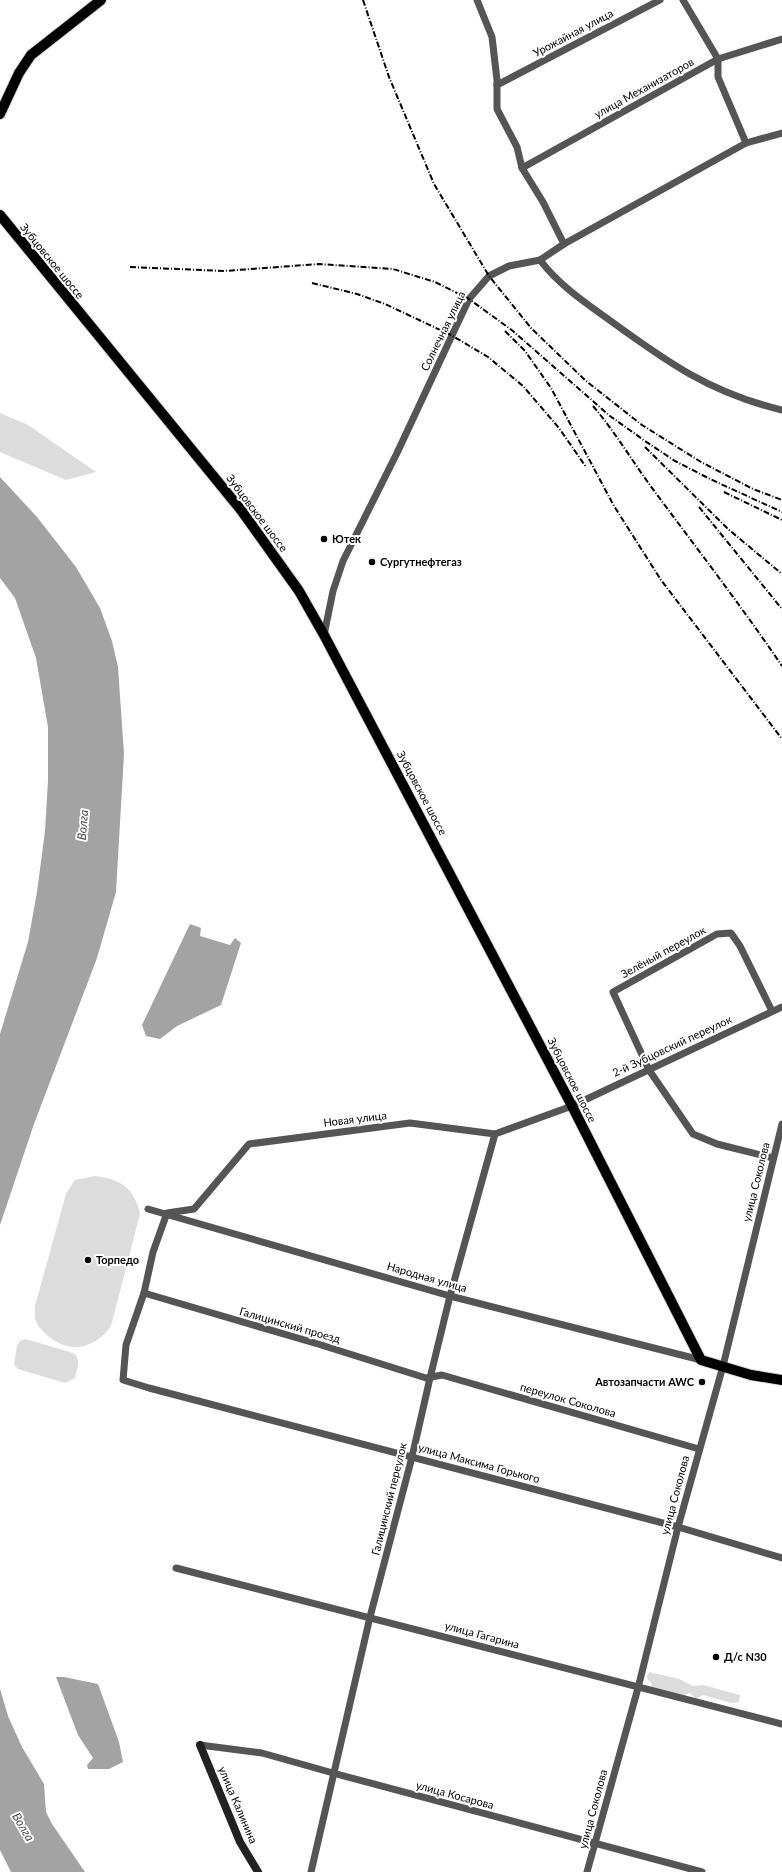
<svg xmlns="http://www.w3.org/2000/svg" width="782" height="1872" viewBox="0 0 782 1872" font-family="Lato,sans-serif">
<rect width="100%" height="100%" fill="#fff"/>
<g fill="#dcdcdc">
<polygon points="0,413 28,425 96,472 66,480 0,452"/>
<path d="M95,1176c26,3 39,12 45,38l-29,112c-16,23 -41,28 -63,10 -6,-5 -11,-11 -13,-18 0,-4 0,-8 0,-12l31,-112 9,-14z"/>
<path d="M26,1339l47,14c9,6 4,16 2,25l-10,5 -47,-14 -4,-4 3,-19 3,-5z"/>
<polygon points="649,1672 679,1679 693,1686 703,1685 740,1695 739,1702 732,1703 703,1695 696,1699 690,1693 682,1696 651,1687 652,1683 648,1680 647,1677"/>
</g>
<g fill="#a3a3a3">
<polygon points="0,477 37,517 76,567 100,608 112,641 118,667 124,754 116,892 97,958 34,1124 0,1225 0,1034 28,942 37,892 45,831 48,781 48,727 36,658 15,598 0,578"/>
<polygon points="190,924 201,928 200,936 230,945 235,938 241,943 221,1005 177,1026 160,1039 146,1036 142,1025"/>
<polygon points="56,1677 64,1677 98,1684 119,1742 123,1762 109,1769 88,1769 87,1765 93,1758 78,1735"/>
<polygon points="0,1689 8,1716 22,1747 44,1784 46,1812 52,1824 85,1872 11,1872 0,1850"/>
</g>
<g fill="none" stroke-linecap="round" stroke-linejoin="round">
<defs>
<g id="primary">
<polyline points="0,114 19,73 31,55 101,0"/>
<polyline points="0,215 241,510 299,591 324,635 572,1106 701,1360 751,1375 782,1380"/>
</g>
</defs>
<use href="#primary" stroke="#dbdbdb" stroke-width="12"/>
<g stroke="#555" stroke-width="7">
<polyline points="477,0 492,37 497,80 497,109 517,147 522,168 543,202 564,244"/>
<polyline points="683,0 718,59 718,77 746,143"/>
<polyline points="497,85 660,0"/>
<polyline points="522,168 718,59 782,39"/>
<path d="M540,260c18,24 44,42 68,59 59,43 102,74 174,91"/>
<polyline points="324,635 333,591 343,561 397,453 469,299 489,276 509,266 540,260 564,244 746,143 782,133"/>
<polyline points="782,1007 572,1106 495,1134 410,1123 249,1144 194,1209 167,1213 153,1252 144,1293 126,1345 123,1380 149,1388 678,1527 782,1558"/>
<polyline points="772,1011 740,946 731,933 717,934 613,992 649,1070 693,1134 717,1144 773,1158"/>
<polyline points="148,1209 450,1296 701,1360"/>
<polyline points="144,1293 318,1344 426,1378 442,1375 699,1449"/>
<polyline points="176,1568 782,1724"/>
<polyline points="200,1745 262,1753 333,1773 702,1872"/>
<polyline points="311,1872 370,1617 412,1457 430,1378 450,1296 495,1134"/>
<polyline points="587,1872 638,1688 678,1527 723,1366 782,1124"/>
</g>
<polyline stroke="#222" stroke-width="8" points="200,1745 240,1842 258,1872"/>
<use href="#primary" stroke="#000" stroke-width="10"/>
<g stroke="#000" stroke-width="2" stroke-dasharray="6 2 1 2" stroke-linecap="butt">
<polyline points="363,0 389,77 434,184 489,276 531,328 586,381 642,425 701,462 753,489 782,500"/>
<polyline points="130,267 224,271 319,264 393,269 435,282 469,299 513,331 610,416 645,441 675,461 710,479 782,512"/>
<polyline points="312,283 357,294 385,304 451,335 488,357 523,386 559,428 586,467"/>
<polyline points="505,331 525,351 551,388 614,506 661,580 782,739"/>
<path d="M593,406c23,27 41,58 62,86 43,58 87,115 127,174"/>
<polyline points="645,447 728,529 782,574"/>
<polyline points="724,492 782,520"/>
<polyline points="699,507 782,609"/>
</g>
</g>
<g fill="#000" stroke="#fff" stroke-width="1.5">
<circle cx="324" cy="539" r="4"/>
<circle cx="372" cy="562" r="4"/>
<circle cx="88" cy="1260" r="4"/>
<circle cx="702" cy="1382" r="4"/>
<circle cx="716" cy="1657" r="4"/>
</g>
<g text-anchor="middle" stroke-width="4" stroke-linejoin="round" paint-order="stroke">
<g font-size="11" fill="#000" stroke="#fff">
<text transform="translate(573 33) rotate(-28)" y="4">Урожайная улица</text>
<text transform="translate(644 88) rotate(-29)" y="4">улица Механизаторов</text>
<text transform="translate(52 261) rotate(51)" y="4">Зубцовское шоссе</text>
<text transform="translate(443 331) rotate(-64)" y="4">Солнечная улица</text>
<text transform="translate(257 513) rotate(53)" y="4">Зубцовское шоссе</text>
<text transform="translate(422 793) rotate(62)" y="4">Зубцовское шоссе</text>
<text transform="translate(663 952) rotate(-29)" y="4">Зелёный переулок</text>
<text transform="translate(672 1046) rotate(-25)" y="4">2-й Зубцовский переулок</text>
<text transform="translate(572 1080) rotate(63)" y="4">Зубцовское шоссе</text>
<text transform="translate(355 1119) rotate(-7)" y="4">Новая улица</text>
<text transform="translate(756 1182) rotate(-76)" y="4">улица Соколова</text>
<text transform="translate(427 1277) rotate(16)" y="4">Народная улица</text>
<text transform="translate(290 1325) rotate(16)" y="4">Галицинский проезд</text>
<text transform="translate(568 1400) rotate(16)" y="4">переулок Соколова</text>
<text transform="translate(479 1463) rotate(15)" y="4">улица Максима Горького</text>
<text transform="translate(675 1495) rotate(-75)" y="4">улица Соколова</text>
<text transform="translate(389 1499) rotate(-76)" y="4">Галицинский переулок</text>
<text transform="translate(482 1635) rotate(15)" y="4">улица Гагарина</text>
<text transform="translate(455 1795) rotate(15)" y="4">улица Косарова</text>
<text transform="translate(238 1805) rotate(67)" y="4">улица Калинина</text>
<text transform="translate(593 1809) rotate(-75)" y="4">улица Соколова</text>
</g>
<g font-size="11" font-weight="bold" fill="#000" stroke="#fff" text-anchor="start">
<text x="332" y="543">Ютек</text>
<text x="380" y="566">Сургутнефтегаз</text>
<text x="96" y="1264">Торпедо</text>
<text x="694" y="1386" text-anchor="end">Автозапчасти AWC</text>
<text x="724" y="1661">Д/с N30</text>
</g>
<g font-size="12" font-style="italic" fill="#444" stroke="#fff">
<text transform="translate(83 825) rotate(-85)" y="4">Волга</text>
<text transform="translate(23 1827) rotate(59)" y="4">Волга</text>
</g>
</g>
</svg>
